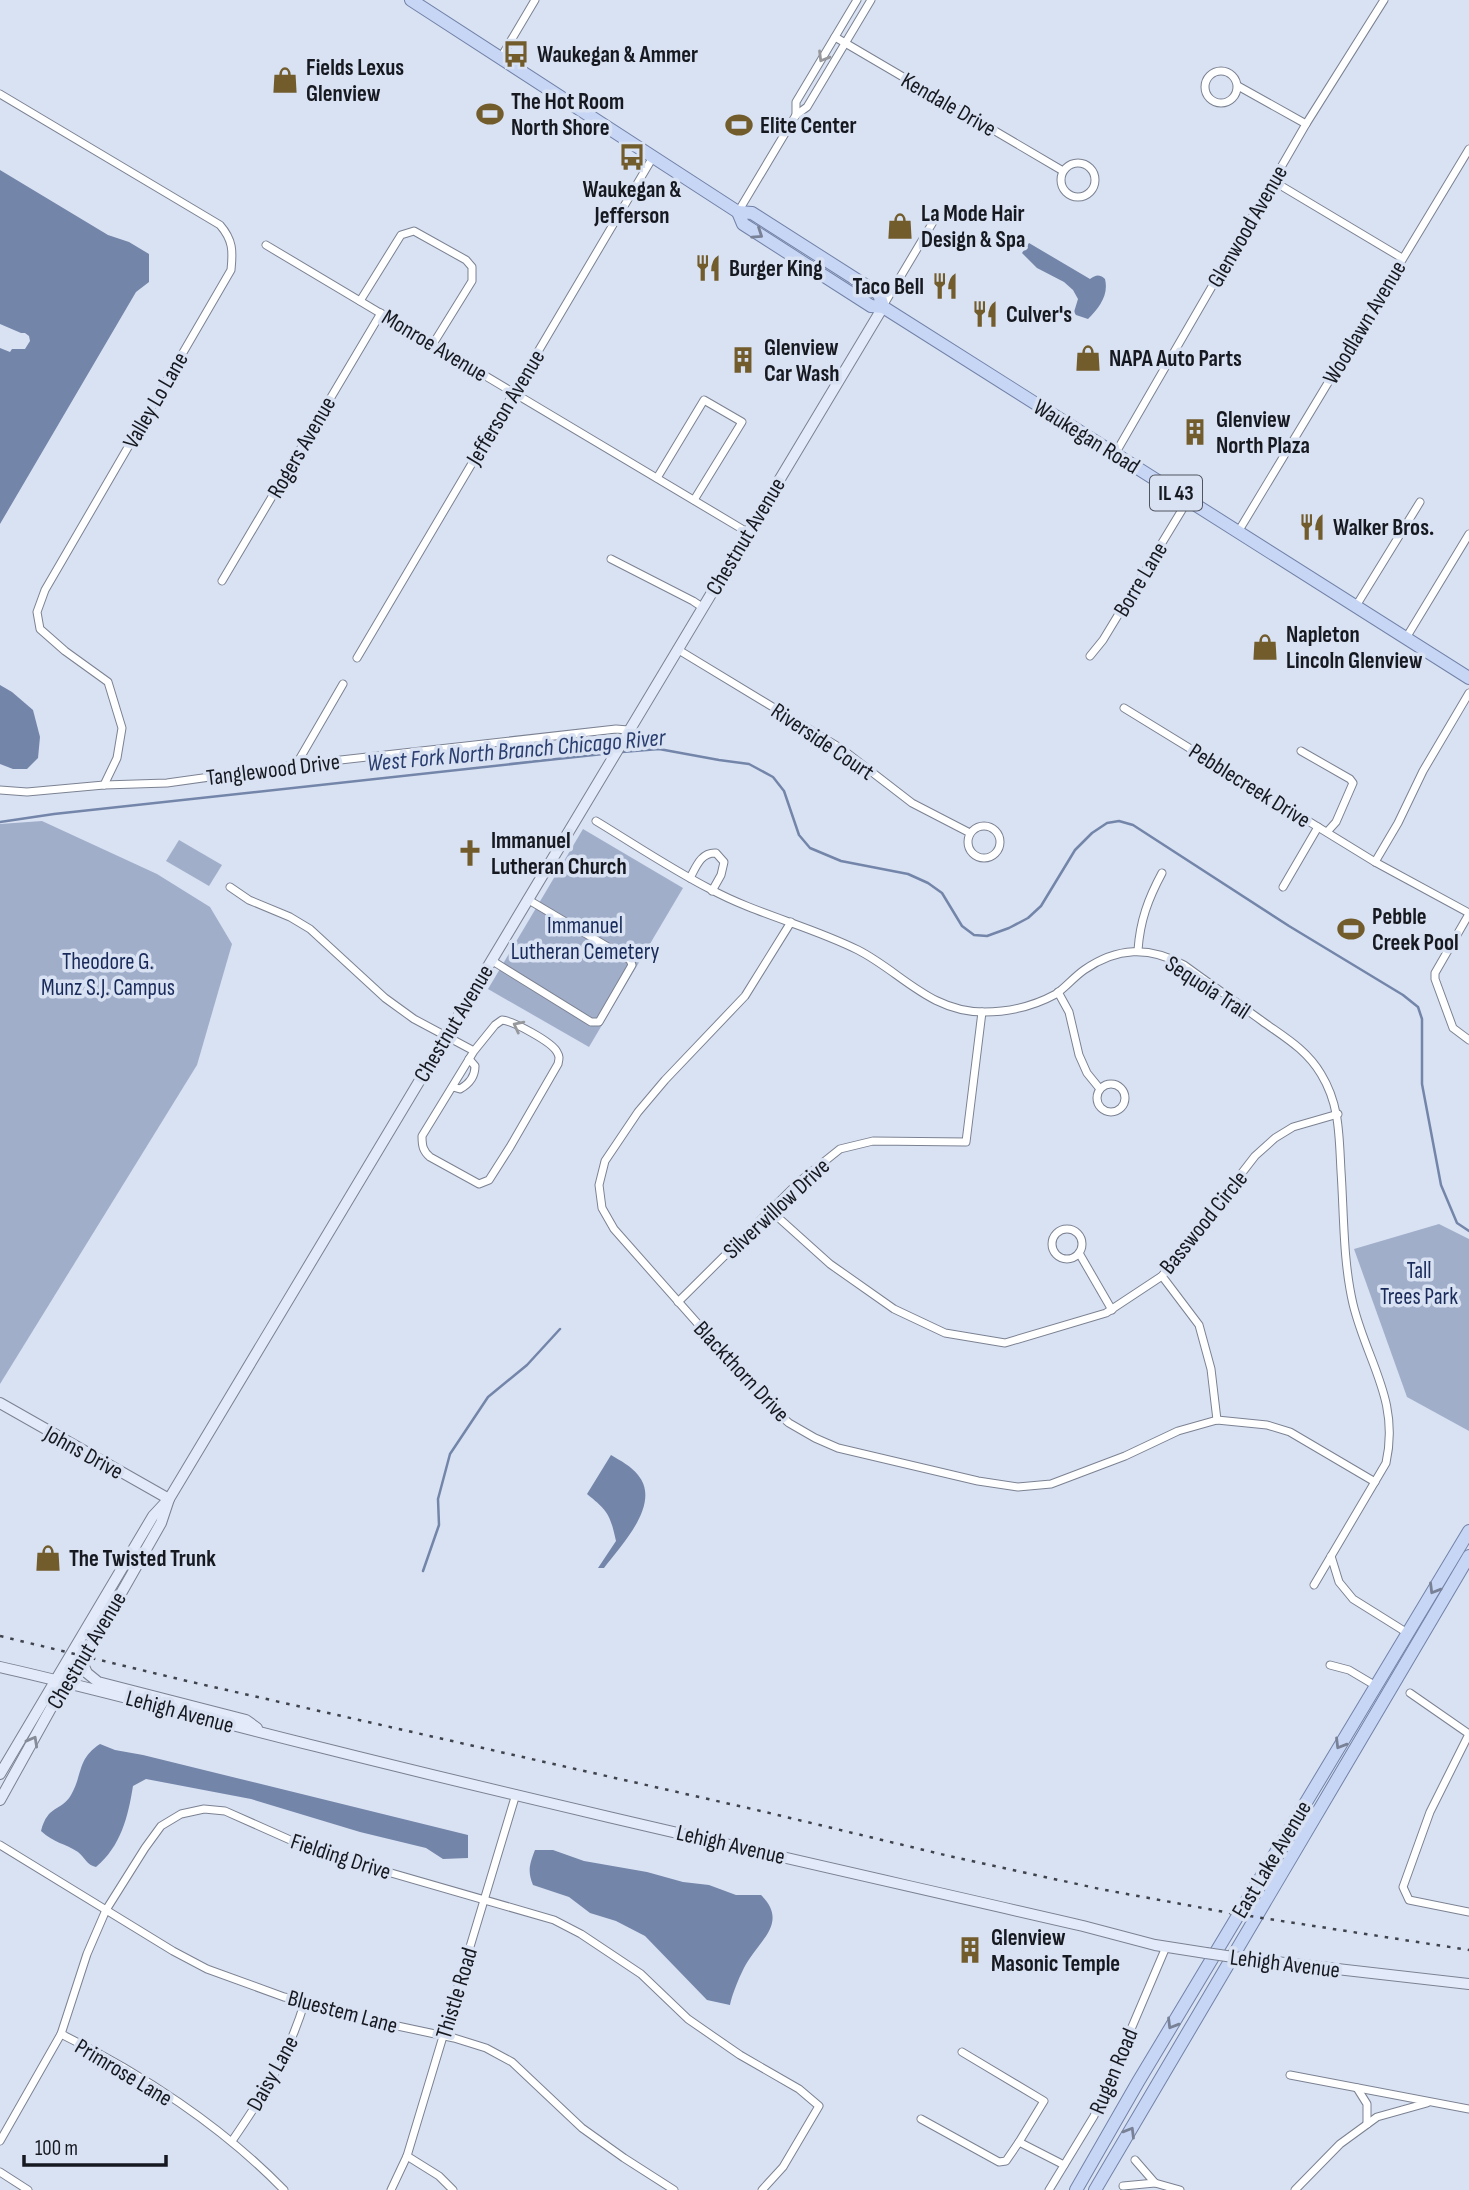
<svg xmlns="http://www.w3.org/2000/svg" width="1469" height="2190" viewBox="0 0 1469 2190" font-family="'Sofia Sans Condensed',sans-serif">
<rect width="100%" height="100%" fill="#d9e2f3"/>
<g fill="#a1aeca">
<polygon points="42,821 157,874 210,907 232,944 197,1065 0,1384 0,824"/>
<polygon points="583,829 683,888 589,1047 488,989"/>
<polygon points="179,840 222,865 209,886 166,861"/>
<polygon points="1439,1224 1469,1239 1469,1431 1407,1397 1354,1249"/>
</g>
<g fill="#7485aa">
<polygon points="0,170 108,235 129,242 149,254 149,282 136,292 0,524 0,348 10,352 12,349 25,349 30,341 29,336 25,333 21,333 0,324"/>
<path d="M1029,243l61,36c6,-4 9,-5 15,0 4,16 -6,29 -17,40l-12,-4 -2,-3 4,-13 -5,-9 -9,-8 -27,-14 -15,-15z"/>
<polygon points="0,685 12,692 33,710 40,737 38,758 27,769 13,769 0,764"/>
<path d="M611,1455c10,6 20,11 27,20 24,29 -17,70 -34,93h-6l18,-27c-6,-27 -8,-30 -29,-47z"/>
<path d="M100,1744l15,6 28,5 325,80v23l-25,1 -17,-11 -66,-16 -109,-33 -105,-20 -13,7c-5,31 -12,60 -37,81 -9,-2 -11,-9 -18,-15 -14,-9 -24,-9 -37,-21 7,-27 20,-19 30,-36 12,-21 6,-36 29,-51z"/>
<path d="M535,1850h18l31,11 63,11 36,10 26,3 27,10h25c25,25 4,41 -11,63 -7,9 -18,36 -20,47l-23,-5 -62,-64 -29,-15 -26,-8 -21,-16 -36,-12c-6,-14 -3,-22 2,-35z"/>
</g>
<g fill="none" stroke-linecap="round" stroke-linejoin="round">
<g stroke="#7485aa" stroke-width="2.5">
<polyline points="622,752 659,749 719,760 749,764 773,777 784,791 799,835 810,848 841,861 908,874 928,883 942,893 962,926 974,935 987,936 1009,928 1028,918 1041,906 1075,850 1092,833 1107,823 1119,821 1133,825 1289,926 1403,995 1418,1007 1422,1019 1422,1084 1441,1185 1457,1223 1469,1231"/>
<polyline points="0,822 54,814 612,753"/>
<polyline points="423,1571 439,1525 438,1499 450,1454 488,1397 527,1365 560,1329"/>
</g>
<defs>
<g id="street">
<polyline points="835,37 1063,171"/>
<polyline points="500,59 535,0"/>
<circle cx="1221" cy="87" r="16"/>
<polyline points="1238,86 1306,124"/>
<path d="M0,94l220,131c13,15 13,26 11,45l-186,320 -8,22 3,17 25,22 43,31 14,46 -5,30 -13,27"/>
<polyline points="796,115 796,102 857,0"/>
<circle cx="1078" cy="180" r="17"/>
<polyline points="1273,181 1402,258"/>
<polyline points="738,212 796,115 807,107 871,0"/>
<polyline points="266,245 747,532"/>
<polyline points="360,301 401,235 414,231 466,260 472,267 472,281 433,344"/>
<polyline points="883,306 933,222"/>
<polyline points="1115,454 1306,124 1384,0"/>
<polyline points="657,478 704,400 742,422 694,500"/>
<polyline points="1238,532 1469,149"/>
<polyline points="611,559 693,601 702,607"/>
<polyline points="222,581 381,313"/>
<polyline points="1356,606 1420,502"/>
<polyline points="1406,638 1469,534"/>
<polyline points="677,649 842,749 912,803 970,833"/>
<polyline points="1090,656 1103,640 1188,500"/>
<polyline points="357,658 653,157"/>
<polyline points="1124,708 1375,862 1469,913"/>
<polyline points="1301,751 1350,779 1353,783 1336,822 1327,832"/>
<polyline points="296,765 343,684"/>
<polyline points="0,790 27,792 104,785 167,783 296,765 616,729 628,730"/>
<path d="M596,821c38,23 75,48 114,68 46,25 100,37 148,61 43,22 72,62 126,62 25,0 50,-6 72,-18 10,-7 18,-17 28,-24 33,-23 65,-24 100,-5 26,19 52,37 78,56 22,16 44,28 59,53 19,31 18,62 20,97 3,44 2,90 12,133 14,58 47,96 33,159l-72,122"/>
<circle cx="984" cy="842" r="16"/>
<polyline points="1375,862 1398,823 1423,771 1469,693"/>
<path d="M690,878c6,-11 11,-26 26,-25l8,9 -3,13 -9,16"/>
<path d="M230,887l19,13 41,17 20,12 75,69 29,21 60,32 -52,85c0,10 1,15 8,21l49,27 10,-4 21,-33 48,-83c1,-5 2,-7 -1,-12 -5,-10 -44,-31 -55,-32l-7,5 -21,26"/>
<polyline points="1283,887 1318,827"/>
<polyline points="1469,914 1435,973 1435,979 1453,1028 1469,1040"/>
<polyline points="791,922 745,996 665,1080 638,1112 605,1161 599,1185 602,1208 614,1229 775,1411 789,1423 815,1438 838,1448 978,1481 1018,1487 1051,1484 1125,1456 1178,1431 1217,1420 1267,1425 1290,1432 1375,1482"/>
<path d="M1138,950c2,-29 10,-51 24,-77"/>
<polyline points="491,960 591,1022 599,1022 632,965 630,960 527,899"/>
<polyline points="1058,992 1069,1012 1079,1055 1087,1073 1100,1089"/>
<circle cx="1111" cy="1098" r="14"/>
<path d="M453,1087l7,2c9,-5 15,-13 15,-23l-6,-7"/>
<polyline points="771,1211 830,1264 894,1309 945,1333 1005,1343 1106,1313 1162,1276 1255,1156 1275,1138 1293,1127 1338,1114"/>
<circle cx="1067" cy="1244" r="15"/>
<polyline points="1079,1253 1112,1310"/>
<polyline points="1162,1276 1199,1325 1211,1369 1217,1420"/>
<polyline points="678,1302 800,1181 840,1149 873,1141 966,1142 982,1012"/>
<polyline points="1331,1556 1339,1582 1353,1599 1409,1634"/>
<polyline points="1330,1665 1349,1670 1376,1686"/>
<polyline points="1410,1693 1469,1734 1430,1812 1403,1887 1409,1900 1469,1912"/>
<polyline points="0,1845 173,1951 207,1969 284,1997 305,2001 369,2020 454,2038 486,2048 512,2062 582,2128 624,2158 674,2190"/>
<path d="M61,2034c80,39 161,92 223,156"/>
<polyline points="962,2052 1044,2101 1019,2142"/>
<polyline points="1290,2075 1469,2109"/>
<polyline points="1357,2088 1367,2104 1367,2124"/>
<polyline points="921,2119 999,2162 1006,2161 1019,2142 1064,2165"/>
<polyline points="0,2141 61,2034 87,1954 106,1910 145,1848 161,1826 181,1814 204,1809 225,1811 315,1851 554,1920 581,1934 641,1974 688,2019 740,2055 799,2089 819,2106 783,2167 762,2190"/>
<path d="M232,2141c33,-48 56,-84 73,-140"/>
<polyline points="407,2156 439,2176 453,2190"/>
<polyline points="1135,2160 1155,2183 1180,2190"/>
<polyline points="0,2172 28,2190"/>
<polyline points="1123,2186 1155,2183"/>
<polyline points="391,2190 407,2156 516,1794"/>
<polyline points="1049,2190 1094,2116 1166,1947"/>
<polyline points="1295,2190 1340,2144 1377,2117 1427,2103"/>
</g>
<g id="secondary">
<polyline points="0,1403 169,1499"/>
<polyline points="82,1662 87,1673 98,1682 246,1720 257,1728"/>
<path d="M0,1667c106,24 210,53 315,79 255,64 512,121 768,180l72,19 51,8"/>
<polyline points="0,1774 153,1516 166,1502"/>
<polyline points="0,1800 66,1681 82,1662 161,1523 169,1499 883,307"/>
<polyline points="1240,1958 1469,1984"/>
</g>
<g id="primary">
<polyline points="411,0 738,212 752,213 879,294 883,307"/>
<polyline points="738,212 743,224 871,306 883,307 1469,678"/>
<polyline points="1076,2190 1138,2082 1469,1531"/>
<polyline points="1095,2190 1469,1556"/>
</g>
</defs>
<use href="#street" stroke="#7b8292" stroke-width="9"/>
<use href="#secondary" stroke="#7b8292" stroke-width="12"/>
<use href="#primary" stroke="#7282a7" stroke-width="14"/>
<use href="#street" stroke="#fff" stroke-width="7"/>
<use href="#secondary" stroke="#e3ebfa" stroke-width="10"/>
<use href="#primary" stroke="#c8d6f6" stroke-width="12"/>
<polyline stroke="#3f434c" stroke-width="2.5" stroke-dasharray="3.5 7" stroke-linecap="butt" points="0,1636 187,1681 761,1811 949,1856 1100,1889 1230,1913 1469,1950"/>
<defs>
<polyline id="secondary-bridge" points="1206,1953 1240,1958"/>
</defs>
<use href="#secondary-bridge" stroke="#7b8292" stroke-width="12" stroke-linecap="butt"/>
<use href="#secondary-bridge" stroke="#e3ebfa" stroke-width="10"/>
</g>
<defs><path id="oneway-chevron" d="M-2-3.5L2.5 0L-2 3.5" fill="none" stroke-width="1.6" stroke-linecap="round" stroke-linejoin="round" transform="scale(1.75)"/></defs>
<g stroke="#97989b">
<use href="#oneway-chevron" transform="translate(823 57) rotate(121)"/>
<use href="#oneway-chevron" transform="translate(518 1026) rotate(-153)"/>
</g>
<g stroke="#788196">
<use href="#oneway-chevron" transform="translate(758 234) rotate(34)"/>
<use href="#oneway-chevron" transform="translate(1434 1589) rotate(121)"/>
<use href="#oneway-chevron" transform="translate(1340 1744) rotate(121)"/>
<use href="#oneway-chevron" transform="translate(1172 2024) rotate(121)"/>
<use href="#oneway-chevron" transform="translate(1130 2132) rotate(-59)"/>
</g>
<use stroke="#878c98" href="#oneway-chevron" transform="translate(33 1741) rotate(-61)"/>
<defs>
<symbol id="bus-bare" viewBox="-9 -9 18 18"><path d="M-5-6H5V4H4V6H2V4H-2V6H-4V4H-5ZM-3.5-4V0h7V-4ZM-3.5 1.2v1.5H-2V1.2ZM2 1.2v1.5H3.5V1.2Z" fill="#725c2c" stroke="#d9e2f3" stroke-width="2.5" paint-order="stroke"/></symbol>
<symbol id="shop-bare" viewBox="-9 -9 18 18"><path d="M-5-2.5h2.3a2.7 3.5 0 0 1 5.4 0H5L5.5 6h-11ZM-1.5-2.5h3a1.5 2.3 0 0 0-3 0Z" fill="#725c2c" stroke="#d9e2f3" stroke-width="2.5" paint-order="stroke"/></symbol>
<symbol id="stadium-bare" viewBox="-9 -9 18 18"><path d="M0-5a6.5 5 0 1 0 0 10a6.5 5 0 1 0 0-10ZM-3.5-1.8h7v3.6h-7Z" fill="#725c2c" stroke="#d9e2f3" stroke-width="2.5" paint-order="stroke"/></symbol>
<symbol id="restaurant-bare" viewBox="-9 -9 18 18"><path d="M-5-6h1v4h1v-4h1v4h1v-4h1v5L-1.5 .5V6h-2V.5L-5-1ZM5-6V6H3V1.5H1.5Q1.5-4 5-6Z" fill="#725c2c" stroke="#d9e2f3" stroke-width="2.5" paint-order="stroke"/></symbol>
<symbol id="building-bare" viewBox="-9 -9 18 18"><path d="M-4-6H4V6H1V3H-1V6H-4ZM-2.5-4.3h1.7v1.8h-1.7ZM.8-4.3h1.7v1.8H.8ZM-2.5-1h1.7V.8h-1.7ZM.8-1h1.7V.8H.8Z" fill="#725c2c" stroke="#d9e2f3" stroke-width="2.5" paint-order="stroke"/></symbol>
<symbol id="church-bare" viewBox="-9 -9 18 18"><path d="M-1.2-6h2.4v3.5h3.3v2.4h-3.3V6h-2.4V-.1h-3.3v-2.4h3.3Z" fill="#725c2c" stroke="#d9e2f3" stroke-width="2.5" paint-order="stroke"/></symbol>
</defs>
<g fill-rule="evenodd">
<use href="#bus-bare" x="497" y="35" width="38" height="38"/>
<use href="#shop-bare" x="266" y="61" width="38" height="38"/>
<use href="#stadium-bare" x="471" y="95" width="38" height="38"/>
<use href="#stadium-bare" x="720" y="106" width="38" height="38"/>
<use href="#bus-bare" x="613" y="138" width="38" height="38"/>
<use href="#shop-bare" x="881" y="207" width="38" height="38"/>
<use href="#restaurant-bare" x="689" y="249" width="38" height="38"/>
<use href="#restaurant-bare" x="926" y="267" width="38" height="38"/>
<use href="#restaurant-bare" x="966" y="295" width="38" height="38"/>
<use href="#shop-bare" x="1069" y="339" width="38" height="38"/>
<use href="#building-bare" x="724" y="341" width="38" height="38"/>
<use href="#building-bare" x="1176" y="413" width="38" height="38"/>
<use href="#restaurant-bare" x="1293" y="508" width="38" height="38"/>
<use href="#shop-bare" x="1246" y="628" width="38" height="38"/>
<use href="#church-bare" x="451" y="834" width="38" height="38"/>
<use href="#stadium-bare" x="1332" y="910" width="38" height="38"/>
<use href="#shop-bare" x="29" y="1539" width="38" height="38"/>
<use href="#building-bare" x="951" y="1931" width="38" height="38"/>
</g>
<g text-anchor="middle" stroke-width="7" stroke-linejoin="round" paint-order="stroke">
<rect fill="#d9e2f3" stroke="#51555f" stroke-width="2" x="1150" y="475.5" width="52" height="35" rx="5"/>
<g font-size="21" font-weight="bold" fill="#171920">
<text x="1176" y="500">IL 43</text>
</g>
<g font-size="23" font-weight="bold" fill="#171920" stroke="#d9e2f3" text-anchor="start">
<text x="537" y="62">Waukegan &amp; Ammer</text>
<text x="306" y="75">Fields Lexus<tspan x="306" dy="26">Glenview</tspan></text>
<text x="511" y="109">The Hot Room<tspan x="511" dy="26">North Shore</tspan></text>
<text x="760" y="133">Elite Center</text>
<text x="632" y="197" text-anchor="middle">Waukegan &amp;<tspan x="632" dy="26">Jefferson</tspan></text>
<text x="921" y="221">La Mode Hair<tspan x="921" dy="26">Design &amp; Spa</tspan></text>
<text x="729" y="276">Burger King</text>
<text x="924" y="294" text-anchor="end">Taco Bell</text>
<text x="1006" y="322">Culver's</text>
<text x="764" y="355">Glenview<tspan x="764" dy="26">Car Wash</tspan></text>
<text x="1109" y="366">NAPA Auto Parts</text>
<text x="1216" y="427">Glenview<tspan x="1216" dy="26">North Plaza</tspan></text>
<text x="1333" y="535">Walker Bros.</text>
<text x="1286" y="642">Napleton<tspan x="1286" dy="26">Lincoln Glenview</tspan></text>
<text x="491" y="848">Immanuel<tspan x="491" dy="26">Lutheran Church</tspan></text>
<text x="1372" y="924">Pebble<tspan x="1372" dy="26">Creek Pool</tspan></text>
<text x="69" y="1566">The Twisted Trunk</text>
<text x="991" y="1945">Glenview<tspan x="991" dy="26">Masonic Temple</tspan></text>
</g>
<g font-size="23" fill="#171920" stroke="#d9e2f3">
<text transform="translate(949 104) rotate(30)" y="8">Kendale Drive</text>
<text transform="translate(1247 226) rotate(-60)" y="8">Glenwood Avenue</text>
<text transform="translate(1364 322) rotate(-59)" y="8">Woodlawn Avenue</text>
<text transform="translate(435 345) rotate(31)" y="8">Monroe Avenue</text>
<text transform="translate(155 400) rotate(-60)" y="8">Valley Lo Lane</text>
<text transform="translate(505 407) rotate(-59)" y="8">Jefferson Avenue</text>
<text transform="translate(1087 436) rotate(32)" y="8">Waukegan Road</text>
<text transform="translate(301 447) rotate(-60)" y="8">Rogers Avenue</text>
<text transform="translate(745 536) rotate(-59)" y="8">Chestnut Avenue</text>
<text transform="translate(1140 579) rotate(-59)" y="8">Borre Lane</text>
<text transform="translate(823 741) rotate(34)" y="8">Riverside Court</text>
<text transform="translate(273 769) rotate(-7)" y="8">Tanglewood Drive</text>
<text transform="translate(1250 785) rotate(32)" y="8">Pebblecreek Drive</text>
<text transform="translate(1208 987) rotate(33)" y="8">Sequoia Trail</text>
<text transform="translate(453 1023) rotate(-59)" y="8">Chestnut Avenue</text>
<text transform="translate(776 1208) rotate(-43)" y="8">Silverwillow Drive</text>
<text transform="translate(1203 1222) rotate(-51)" y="8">Basswood Circle</text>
<text transform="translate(742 1371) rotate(47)" y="8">Blackthorn Drive</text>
<text transform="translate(84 1452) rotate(29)" y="8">Johns Drive</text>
<text transform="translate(86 1650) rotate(-59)" y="8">Chestnut Avenue</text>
<text transform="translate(180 1711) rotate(15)" y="8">Lehigh Avenue</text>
<text transform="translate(731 1844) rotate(13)" y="8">Lehigh Avenue</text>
<text transform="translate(341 1856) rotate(18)" y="8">Fielding Drive</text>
<text transform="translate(1271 1859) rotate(-59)" y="8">East Lake Avenue</text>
<text transform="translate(1285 1963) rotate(7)" y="8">Lehigh Avenue</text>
<text transform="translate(456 1993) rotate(-73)" y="8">Thistle Road</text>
<text transform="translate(343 2011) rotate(15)" y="8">Bluestem Lane</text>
<text transform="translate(1113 2071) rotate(-67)" y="8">Rugen Road</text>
<text transform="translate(124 2072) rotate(31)" y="8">Primrose Lane</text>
<text transform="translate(272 2073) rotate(-61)" y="8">Daisy Lane</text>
</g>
<g font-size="23" fill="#182a5a" stroke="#d9e2f3">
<text x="585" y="933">Immanuel<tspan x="585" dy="26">Lutheran Cemetery</tspan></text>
<text x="108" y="969">Theodore G.<tspan x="108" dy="26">Munz S.J. Campus</tspan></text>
<text x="1419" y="1278">Tall<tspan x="1419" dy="26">Trees Park</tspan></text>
</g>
<g font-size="24" font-style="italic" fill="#293d6f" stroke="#d9e2f3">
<text transform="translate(516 750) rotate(-5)" y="8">West Fork North Branch Chicago River</text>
</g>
</g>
<path d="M24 2155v10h142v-10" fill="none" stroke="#171920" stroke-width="3.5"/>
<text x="35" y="2155" font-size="21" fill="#171920" stroke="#d9e2f3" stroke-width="5" paint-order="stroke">100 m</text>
</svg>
